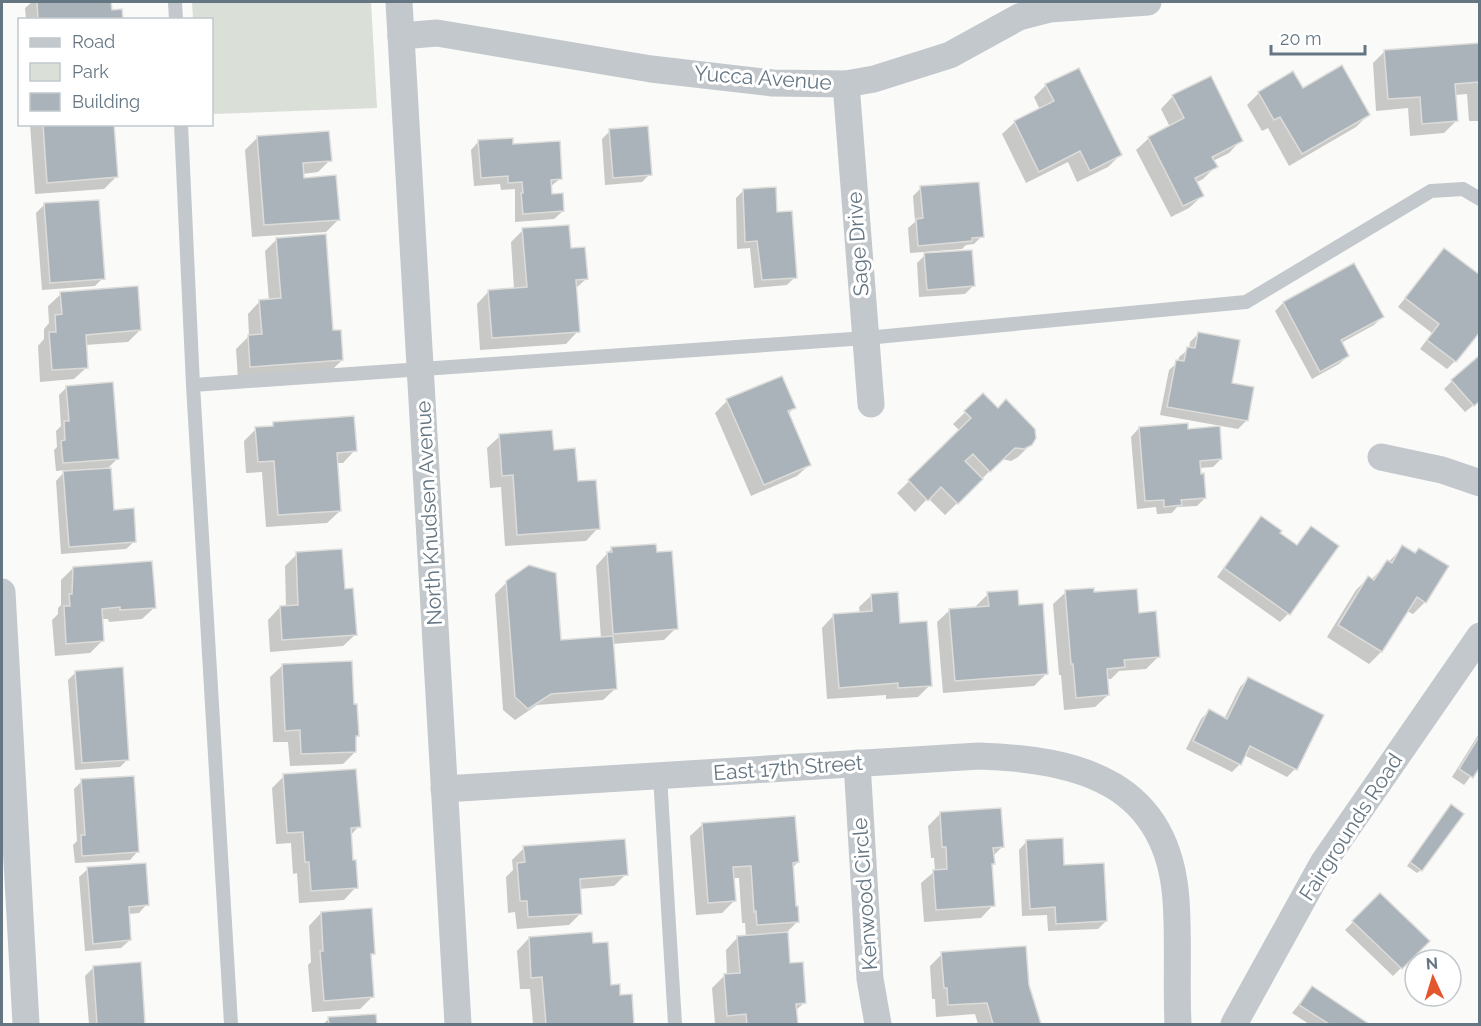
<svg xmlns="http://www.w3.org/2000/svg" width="1481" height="1026" viewBox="0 0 1481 1026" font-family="Raleway,sans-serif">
<rect width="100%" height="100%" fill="#fafaf8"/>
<polygon fill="#dadfd7" points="192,2 371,2 377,108 212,114 212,20 193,19"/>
<g fill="#0003">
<polygon points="32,2 110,2 110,11 122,20 26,20 25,8"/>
<polygon points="1480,44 1480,121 1469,121 1467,94 1455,95 1456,121 1444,133 1410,136 1408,108 1376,111 1373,63 1385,51"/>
<polygon points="1046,85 1120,155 1108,167 1077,182 1068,162 1026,183 1002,134 1015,122 1040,110 1034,97"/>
<polygon points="1302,90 1368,115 1356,127 1289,166 1268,128 1262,131 1247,105 1259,93"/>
<polygon points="1173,96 1241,140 1229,153 1213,161 1216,166 1203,179 1195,183 1202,196 1189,208 1171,217 1136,150 1149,138 1170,127 1161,109"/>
<polygon points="30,124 113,124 116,177 104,189 35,194"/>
<polygon points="610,131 650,174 642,182 605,185 602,139"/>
<polygon points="258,137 330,160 318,172 303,174 303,180 338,220 326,232 252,237 245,150"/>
<polygon points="479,141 561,178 550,187 551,195 563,211 554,219 515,222 515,189 501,190 500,184 474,186 471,150"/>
<polygon points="921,188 982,236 974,244 966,245 962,249 910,253 908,228 915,222 913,196"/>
<polygon points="744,190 776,214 795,277 787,285 754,288 750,248 737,249 736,198"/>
<polygon points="44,205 103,278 95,286 42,290 36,213"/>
<polygon points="523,230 569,249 586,279 575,289 578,331 566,344 480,350 477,304 489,291 514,289 511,242"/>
<polygon points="277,239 332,332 342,360 330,372 238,379 236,349 249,336 248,314 260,301 269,301 265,251"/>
<polygon points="1444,250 1455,361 1447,369 1420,349 1432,333 1398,307"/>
<polygon points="925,255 973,286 965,294 919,297 917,263"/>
<polygon points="1353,265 1382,317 1374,325 1341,343 1348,356 1339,364 1312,379 1275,311 1283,303"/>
<polygon points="61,294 140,330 128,342 85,345 87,367 74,379 40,382 38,346 44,339 44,329 49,323 48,306"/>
<polygon points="1198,334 1231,384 1246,421 1238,429 1160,415 1169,370 1178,362 1179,357 1189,349 1190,342"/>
<polygon points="1452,381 1480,400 1465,412 1444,389"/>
<polygon points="67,387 117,459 106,470 112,511 135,541 126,549 61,554 56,481 66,470 56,471 54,450 57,447 56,431 61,426 59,395"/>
<polygon points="983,395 1031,444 1018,457 1011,461 1002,459 945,515 928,498 915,512 897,493 960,431 953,424"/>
<polygon points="727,401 794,408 788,414 810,464 797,476 751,496 715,413"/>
<polygon points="274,424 355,450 343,463 336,463 340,511 327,523 266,527 262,472 246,473 244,441 256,429 270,428"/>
<polygon points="1139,428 1187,430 1221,459 1213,467 1199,468 1205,498 1197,506 1177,507 1172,513 1157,514 1156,507 1137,509 1131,437"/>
<polygon points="500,436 552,452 576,482 598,528 586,541 505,546 501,487 490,488 487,448"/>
<polygon points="1262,518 1278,534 1296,546 1311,528 1288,614 1280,622 1217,577 1254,526"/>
<polygon points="1403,547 1425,602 1413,614 1407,611 1381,652 1369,664 1327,637 1356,590 1368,578 1371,580"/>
<polygon points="612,548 676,628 664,640 612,644 616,688 603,700 537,705 515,720 503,710 495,594 507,582 560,642 601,639 596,566"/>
<polygon points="297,554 344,590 356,634 343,646 270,652 268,620 280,607 286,607 285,566"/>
<polygon points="73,568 155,607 142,619 109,622 108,619 101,619 103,640 90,653 55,656 52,620 58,614 58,608 61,605 61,580"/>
<polygon points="1066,592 1093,593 1137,614 1158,657 1146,669 1119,671 1111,679 1107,679 1108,695 1095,707 1064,710 1061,675 1059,675 1053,604"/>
<polygon points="988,594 1018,606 1046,674 1034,686 943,693 937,622 950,610 976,608 976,606"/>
<polygon points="872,595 899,625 930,685 918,697 886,699 886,695 827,699 822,628 834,615 860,614 859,607"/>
<polygon points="283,665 353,705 357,736 354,738 355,752 343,764 290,766 288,742 273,742 270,677"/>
<polygon points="76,672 128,759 120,767 75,770 68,680"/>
<polygon points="1248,679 1295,769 1287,777 1244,755 1240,764 1232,772 1186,749 1201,719 1209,711 1224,719 1240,687"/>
<polygon points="1480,732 1480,764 1464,785 1452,777"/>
<polygon points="284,776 359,826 350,836 356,887 344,900 299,903 297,873 293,874 291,843 276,844 272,788"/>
<polygon points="82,781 138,851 130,860 75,863 73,845 77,841 74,789"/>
<polygon points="1448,810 1421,870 1417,873 1407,866"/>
<polygon points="941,813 1003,846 993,856 993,863 991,866 993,905 981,918 924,922 921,883 935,871 934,858 931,858 928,826"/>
<polygon points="703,824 798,862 792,868 794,908 798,921 786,933 789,965 804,1003 795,1011 796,1024 715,1024 712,988 725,975 727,975 726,950 738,937 746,937 745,923 742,923 739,878 733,878 734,901 722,913 696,915 690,836"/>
<polygon points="1027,841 1063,867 1106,921 1098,929 1048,931 1047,915 1022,916 1019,850"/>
<polygon points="524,848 626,874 614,886 579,889 581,913 569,925 517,929 515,912 508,913 506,877 513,870 512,860"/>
<polygon points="88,869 147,904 139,913 128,914 130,940 121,948 85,951 79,877"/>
<polygon points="1380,895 1428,941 1393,976 1345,930"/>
<polygon points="321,913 373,953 370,957 372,997 360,1009 312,1012 308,965 311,962 309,926"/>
<polygon points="529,938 592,945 610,986 619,997 630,996 632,1024 533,1024 530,989 520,989 517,951"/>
<polygon points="942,954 1028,985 1040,1024 978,1024 975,1014 936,1017 935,999 932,999 930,966"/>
<polygon points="139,964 144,1024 89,1024 85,976 93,968"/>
<polygon points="1312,988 1366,1024 1309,1024 1292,1013"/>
<polygon points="375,1015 375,1024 323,1024 329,1019"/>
</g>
<g fill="#aab3b9" stroke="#dcdcda" stroke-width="1.5">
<polygon points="37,2 111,2 112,10 122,9 123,20 38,20"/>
<polygon points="1480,43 1480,97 1478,82 1455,84 1458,121 1422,124 1420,97 1388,99 1384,50"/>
<polygon points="1342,65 1370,115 1302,154 1280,117 1274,120 1258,92 1293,71 1303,88"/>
<polygon points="1079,68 1122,155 1090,171 1080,151 1039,172 1014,121 1054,101 1045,84"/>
<polygon points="1211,76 1243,141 1212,157 1218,167 1195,178 1204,196 1183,206 1148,137 1184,118 1172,95"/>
<polygon points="43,124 114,124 118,177 47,183"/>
<polygon points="648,126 652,175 613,178 609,129"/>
<polygon points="329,131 332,161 303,163 304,178 336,175 340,220 264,225 257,136"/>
<polygon points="513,138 513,144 560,141 562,179 551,180 552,194 563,193 564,211 523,214 521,193 523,193 522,182 508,183 508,176 481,178 478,140"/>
<polygon points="979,182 984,237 972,238 972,241 918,246 916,219 923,218 920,186"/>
<polygon points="776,187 777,212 792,211 797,278 762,280 757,241 745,242 743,189"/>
<polygon points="99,200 105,279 50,283 44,203"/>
<polygon points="569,225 571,248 585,247 588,279 576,280 580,332 492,338 488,290 527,287 522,228"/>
<polygon points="326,234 333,330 341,330 343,360 250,367 248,335 262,334 259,300 281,298 276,238"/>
<polygon points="1444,248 1480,275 1480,332 1456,362 1427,340 1439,324 1405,298"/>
<polygon points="972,250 975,286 927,290 924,253"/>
<polygon points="1354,263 1384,317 1341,340 1349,356 1320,372 1283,302"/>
<polygon points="138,286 141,330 86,335 88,368 52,370 49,332 56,332 55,315 62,314 60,292"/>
<polygon points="1198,332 1240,340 1232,383 1254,387 1248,421 1167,407 1176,360 1184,361 1187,347 1195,348"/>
<polygon points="1480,355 1480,401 1474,406 1451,380"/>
<polygon points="782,376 796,408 788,411 811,465 764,485 726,399"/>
<polygon points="113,382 119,459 63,463 61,441 65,440 64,421 69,421 66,386"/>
<polygon points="983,393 998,408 1006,399 1035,429 1036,438 1032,445 1024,449 1015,448 990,472 973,454 965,461 983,479 958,504 941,487 928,501 908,480 971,418 964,411"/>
<polygon points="354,416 357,451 337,453 341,511 278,515 274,461 258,462 255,427 273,426 273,422"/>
<polygon points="1188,423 1188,429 1220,426 1222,459 1200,461 1201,474 1204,473 1206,498 1181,500 1182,505 1164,507 1164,500 1145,501 1139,427"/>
<polygon points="552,430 554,450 575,448 578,481 596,480 600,529 517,535 513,475 502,476 499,434"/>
<polygon points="111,468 114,510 134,508 136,542 69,547 63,471"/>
<polygon points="1261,516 1282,531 1280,533 1297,545 1311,526 1339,546 1290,615 1224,568"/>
<polygon points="656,544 657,552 672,551 678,629 613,634 607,552 612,552 611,547"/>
<polygon points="1402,545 1415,553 1419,548 1449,566 1426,603 1417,597 1382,652 1338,625 1368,576 1374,580 1387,560 1392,563"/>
<polygon points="342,549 345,589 353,588 357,635 282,640 280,606 298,605 296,552"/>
<polygon points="152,561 156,608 120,610 120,607 102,609 104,641 66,644 64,606 70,606 69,594 72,594 73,567"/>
<polygon points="529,565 556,573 561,640 613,636 617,689 551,694 528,709 515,697 506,581"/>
<polygon points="1094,588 1094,592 1137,589 1139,613 1156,611 1160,657 1124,660 1125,667 1107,669 1109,695 1076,698 1073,664 1071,664 1065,590"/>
<polygon points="1018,590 1019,605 1043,603 1048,674 955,681 949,609 989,606 987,592"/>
<polygon points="898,592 900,623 927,621 932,686 898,688 898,683 839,688 833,614 872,611 871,594"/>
<polygon points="352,661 354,704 357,704 359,736 356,736 356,752 301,754 300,730 285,731 282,664"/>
<polygon points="123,667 129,760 82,763 75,671"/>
<polygon points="1248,677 1324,715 1297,770 1250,746 1241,765 1193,741 1209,709 1227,719"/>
<polygon points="1480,735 1480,767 1473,778 1459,769"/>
<polygon points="356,769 361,827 351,828 353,860 356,860 358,888 311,891 309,862 305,862 303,832 287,833 283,774"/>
<polygon points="134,776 139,852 82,856 81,835 85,835 81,779"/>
<polygon points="1451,804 1464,814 1422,871 1410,862"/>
<polygon points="1001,808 1004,847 993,848 995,864 992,864 995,906 936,910 933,870 947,869 946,847 942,847 940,812"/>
<polygon points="795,816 799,862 793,863 796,906 798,906 799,922 757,925 756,911 754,912 751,866 733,867 736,901 708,903 702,823"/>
<polygon points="1063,838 1064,865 1104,863 1107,921 1056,924 1055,907 1030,909 1026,840"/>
<polygon points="625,839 628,875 580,879 582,914 528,917 527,901 520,901 517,863 525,862 523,846"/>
<polygon points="146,863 149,905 129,907 131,940 93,944 87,867"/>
<polygon points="1380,893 1430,941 1402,969 1352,921"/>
<polygon points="372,908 375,954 371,954 374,997 324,1001 320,951 323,951 321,912"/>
<polygon points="592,932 593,943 608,942 611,985 620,984 620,995 632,994 634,1024 546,1024 542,977 531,978 529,937"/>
<polygon points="788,932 790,963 803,962 806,1003 796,1004 798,1024 747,1024 746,1014 727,1016 724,974 740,973 737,936"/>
<polygon points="1026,946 1029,985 1041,1024 993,1024 987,1003 948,1005 947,988 944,988 941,952"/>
<polygon points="141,962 145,1024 97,1024 93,966"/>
<polygon points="1312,986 1369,1024 1329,1024 1299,1005"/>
<polygon points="376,1014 377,1024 329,1024 328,1017"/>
</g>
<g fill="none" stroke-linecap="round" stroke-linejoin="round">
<g stroke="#c3c8cc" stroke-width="14">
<polyline points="175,2 176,20"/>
<polyline points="181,124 193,385 231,1024"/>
<polyline points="193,385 866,338 1246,302 1431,191 1463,189 1480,199"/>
<polyline points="660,776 675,1024"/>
</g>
<g stroke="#c3c8cc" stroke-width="27">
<polyline points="399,2 458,1024"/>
<polyline points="401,36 437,33 651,69 773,83 846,84 874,79 950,55 1019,17 1050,9 1148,2"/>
<polyline points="846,84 871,404"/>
<polyline points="1381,457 1442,470 1480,483"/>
<polyline points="2,592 26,1024"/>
<polyline points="857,763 870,979 878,1024"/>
<path d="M444,789l535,-33c101,3 189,27 197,144 3,42 0,83 2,124"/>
<polyline points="1234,1024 1323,863 1480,636"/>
</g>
</g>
<g text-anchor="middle" stroke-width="6" stroke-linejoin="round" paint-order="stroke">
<g font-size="21" fill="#657683" stroke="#fff">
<text transform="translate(763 78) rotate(4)" y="7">Yucca Avenue</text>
<text transform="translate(858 244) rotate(-94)" y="7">Sage Drive</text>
<text transform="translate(429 513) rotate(-93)" y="7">North Knudsen Avenue</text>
<text transform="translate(788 768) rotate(-4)" y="7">East 17th Street</text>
<text transform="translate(1351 827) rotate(-57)" y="7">Fairgrounds Road</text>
<text transform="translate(865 894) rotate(-94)" y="7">Kenwood Circle</text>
</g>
</g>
<rect width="1481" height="1026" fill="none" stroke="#657683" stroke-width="6"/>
<rect x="18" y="18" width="195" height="108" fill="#ffffff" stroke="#c1c8cd" stroke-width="1.5"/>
<rect x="30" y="38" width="30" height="9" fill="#c3c8cc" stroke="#c1c8cd" stroke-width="1.5"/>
<text x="72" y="48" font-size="18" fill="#657683">Road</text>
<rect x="30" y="63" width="30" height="18" fill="#dadfd7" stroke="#c1c8cd" stroke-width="1.5"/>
<text x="72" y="78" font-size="18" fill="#657683">Park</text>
<rect x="30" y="93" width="30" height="18" fill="#aab3b9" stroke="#c1c8cd" stroke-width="1.5"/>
<text x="72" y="108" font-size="18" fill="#657683">Building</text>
<g transform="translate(1433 978) rotate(356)"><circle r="28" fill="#ffffff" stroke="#c1c8cd" stroke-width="1.5"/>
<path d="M0-4.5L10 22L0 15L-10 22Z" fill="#e4572e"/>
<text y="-9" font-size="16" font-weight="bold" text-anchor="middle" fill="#657683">N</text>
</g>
<path d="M1271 45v9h94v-9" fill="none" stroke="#657683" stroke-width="3"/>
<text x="1280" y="45" font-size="18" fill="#657683" stroke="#ffffff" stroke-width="4.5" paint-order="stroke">20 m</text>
</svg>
